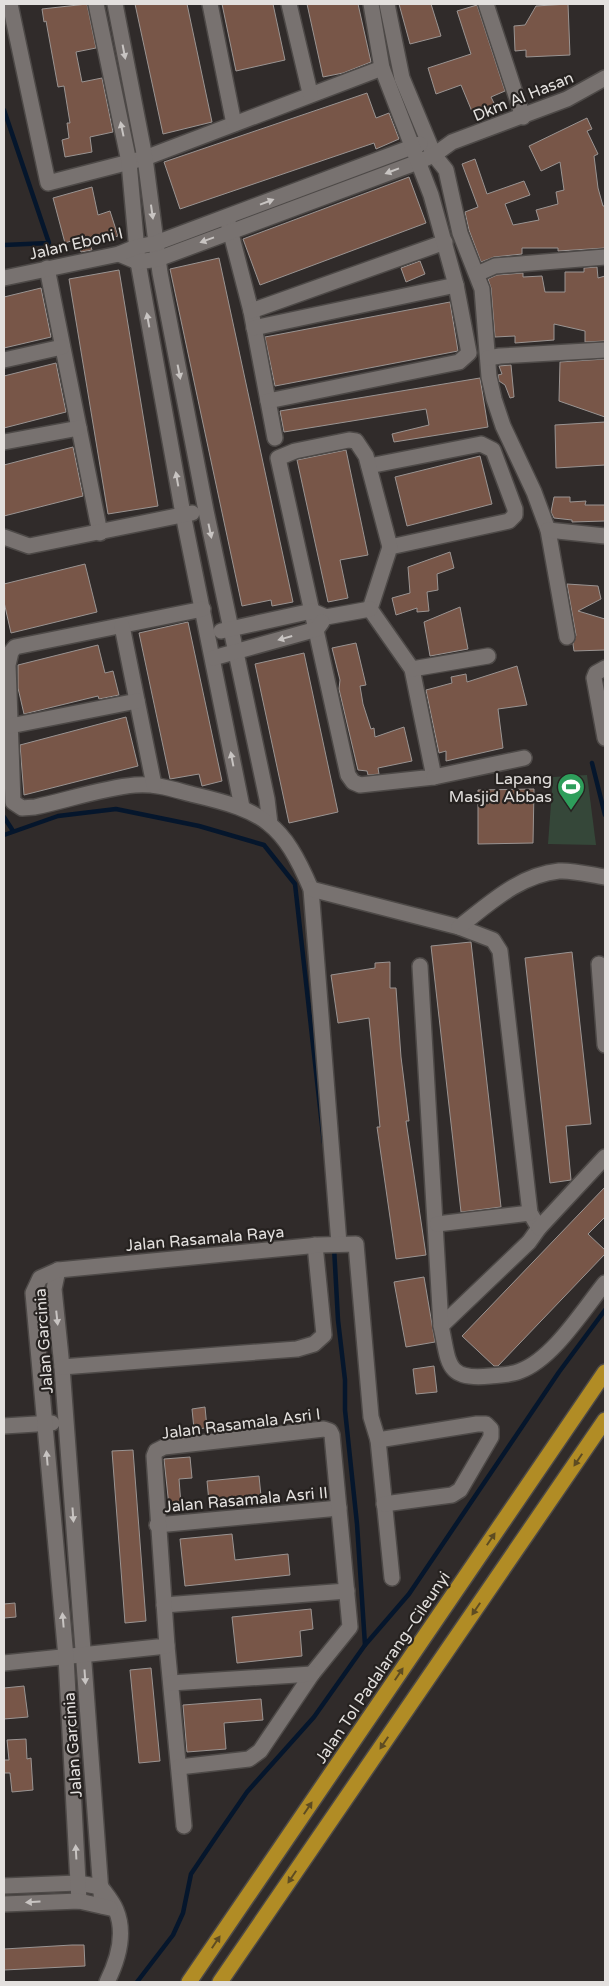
<svg xmlns="http://www.w3.org/2000/svg" width="609" height="1986" viewBox="0 0 609 1986" font-family="'Varela Round',sans-serif">
<rect width="100%" height="100%" fill="#302b2a"/>
<polygon fill="#354739" points="587,775 596,845 548,844 553,777"/>
<g fill="none" stroke-linecap="round" stroke-linejoin="round">
<g stroke="#05162c" stroke-width="4.5">
<polyline points="4,110 49,243 4,245"/>
<polyline points="592,763 605,815"/>
<polyline points="4,817 13,831"/>
<polyline points="4,835 58,816 116,809 199,826 264,845 295,884 324,1143"/>
<polyline points="334,1247 338,1320 345,1380 345,1410 357,1524 365,1645"/>
<polyline points="137,1982 173,1935 183,1913 191,1874 216,1837 247,1792 314,1717 365,1645 409,1594 559,1372 605,1310"/>
</g>
</g>
<g fill="#785648" stroke="#9a9492">
<polygon points="87,4 96,48 76,52 82,82 102,78 113,132 90,137 92,152 65,157 62,140 69,138 67,123 70,123 64,86 58,87 46,21 44,22 42,9"/>
<polygon points="135,4 187,4 212,122 163,134"/>
<polygon points="222,4 273,4 285,60 236,71"/>
<polygon points="307,4 358,4 371,62 343,73 323,77"/>
<polygon points="399,4 431,4 441,36 410,44"/>
<polygon points="568,4 570,55 526,57 526,50 515,51 514,26 525,25 536,6"/>
<polygon points="477,5 505,91 491,97 495,105 473,114 461,85 436,94 428,68 471,54 457,11"/>
<polygon points="367,93 376,118 389,113 399,139 376,149 374,143 180,209 164,162"/>
<polygon points="587,118 592,129 587,131 598,154 594,156 598,188 603,206 605,206 605,248 558,251 558,248 522,248 522,254 494,257 481,262 469,230 465,212 478,207 462,164 475,159 487,194 524,181 530,195 505,204 513,225 539,220 536,210 558,204 556,192 564,190 560,162 541,171 529,146"/>
<polygon points="409,177 426,223 260,285 243,239"/>
<polygon points="92,187 98,215 110,211 118,236 90,244 92,250 81,252 77,239 65,243 53,198"/>
<polygon points="219,258 293,602 272,606 271,600 242,606 170,269"/>
<polygon points="420,261 425,274 406,282 401,268"/>
<polygon points="597,267 598,278 605,276 605,341 585,342 585,331 554,324 554,340 515,343 515,336 495,337 491,288 488,279 497,275 523,273 523,277 542,276 545,292 565,292 565,272 584,272 584,268"/>
<polygon points="119,270 158,506 108,514 69,279"/>
<polygon points="41,288 51,337 4,348 4,297"/>
<polygon points="450,302 458,351 275,386 265,337"/>
<polygon points="605,359 605,417 559,401 560,362"/>
<polygon points="56,363 66,412 4,428 4,376"/>
<polygon points="511,365 514,397 510,398 505,385 499,381 498,375 502,374 499,366"/>
<polygon points="480,378 488,427 394,442 392,434 429,425 426,409 284,432 280,411"/>
<polygon points="605,422 605,465 556,468 555,425"/>
<polygon points="73,447 83,496 4,516 4,465"/>
<polygon points="346,450 368,555 340,560 348,598 328,602 297,460"/>
<polygon points="480,456 492,504 407,526 395,477"/>
<polygon points="554,497 570,497 570,502 586,501 585,505 605,505 605,521 572,522 572,520 554,518 551,512"/>
<polygon points="450,552 454,568 437,574 438,590 427,592 429,611 417,612 417,608 396,615 392,598 410,593 408,567"/>
<polygon points="85,564 97,612 11,633 4,602 4,584"/>
<polygon points="567,584 598,586 601,599 578,611 605,619 605,650 574,651 573,644 576,635"/>
<polygon points="460,607 468,649 430,656 424,622"/>
<polygon points="188,622 222,781 202,786 199,774 170,779 139,633"/>
<polygon points="356,643 366,685 360,686 363,704 371,729 374,728 375,737 404,727 412,761 378,768 379,774 368,775 367,771 358,770 339,689 340,680 332,648"/>
<polygon points="98,645 105,673 113,671 119,695 99,699 98,696 24,714 18,688 18,665"/>
<polygon points="304,653 338,812 289,823 255,664"/>
<polygon points="517,666 527,705 498,709 503,748 446,761 446,751 439,753 426,690 452,683 451,677 466,674 467,682"/>
<polygon points="126,717 138,766 24,795 20,745"/>
<polygon points="534,789 533,843 478,844 478,790"/>
<polygon points="471,942 501,1207 461,1212 431,946"/>
<polygon points="572,952 591,1124 566,1126 571,1180 550,1183 525,958"/>
<polygon points="390,962 390,988 396,988 401,1057 409,1121 406,1121 426,1255 396,1259 377,1127 380,1127 369,1018 338,1023 331,975 375,968 375,963"/>
<polygon points="605,1187 605,1217 588,1234 605,1250 605,1254 498,1366 494,1366 462,1336"/>
<polygon points="424,1277 435,1342 406,1347 394,1282"/>
<polygon points="434,1366 437,1392 416,1394 413,1369"/>
<polygon points="205,1407 207,1428 194,1429 192,1409"/>
<polygon points="133,1450 146,1621 125,1623 112,1451"/>
<polygon points="190,1457 192,1478 179,1479 181,1505 169,1506 164,1459"/>
<polygon points="259,1476 261,1496 209,1502 207,1481"/>
<polygon points="232,1534 235,1560 288,1554 290,1575 185,1586 180,1539"/>
<polygon points="15,1603 16,1617 4,1618 4,1604"/>
<polygon points="311,1609 313,1629 300,1631 302,1656 237,1663 232,1617"/>
<polygon points="151,1668 160,1761 139,1763 130,1670"/>
<polygon points="24,1686 28,1717 4,1719 4,1688"/>
<polygon points="261,1699 263,1720 224,1723 226,1749 187,1752 183,1705"/>
<polygon points="26,1739 27,1759 31,1758 33,1790 12,1792 10,1773 4,1773 4,1760 9,1760 7,1740"/>
<polygon points="72,1945 84,1945 85,1966 4,1970 4,1949"/>
</g>
<g fill="none" stroke-linecap="round" stroke-linejoin="round">
<defs>
<g id="minor">
<polyline points="10,4 48,183 145,158 382,68"/>
<polyline points="96,4 129,162 138,262 183,514 242,807"/>
<polyline points="115,4 145,158 160,273 206,511 267,799 270,824"/>
<polyline points="210,4 234,124"/>
<polyline points="289,4 310,93"/>
<polyline points="387,4 402,78 434,155 446,170 460,233 482,289 489,377 494,399 503,426 534,492 548,530 567,637"/>
<polyline points="486,4 523,117"/>
<polyline points="228,222 251,311 275,438"/>
<polyline points="119,254 138,262 158,259 418,162 434,155 452,142 567,99 605,78"/>
<polyline points="47,268 100,533"/>
<polyline points="477,274 495,266 605,257"/>
<polyline points="4,278 119,254 136,247 156,243 420,144"/>
<polyline points="251,311 445,242"/>
<polyline points="254,328 456,285"/>
<polyline points="488,358 500,356 605,350"/>
<polyline points="4,360 62,347"/>
<polyline points="268,401 459,362 469,353 456,285 431,195 382,68 371,4"/>
<polyline points="4,442 79,428"/>
<polyline points="369,466 481,444 493,450 515,509 515,515 509,521 390,547 370,609"/>
<polyline points="548,530 605,536"/>
<polyline points="4,537 29,546 192,513"/>
<path d="M203,609l-188,38 -4,5 -3,13 5,137 9,6 13,-1c33,-7 67,-19 100,-22 21,-2 40,5 60,10 69,16 88,28 116,94l28,355"/>
<polyline points="370,609 412,669 434,777 360,785 353,782 348,775 278,458 295,451 349,440 356,441 366,456 390,547"/>
<polyline points="122,626 154,785"/>
<polyline points="221,631 312,611 326,617 370,609"/>
<polyline points="213,658 317,629 322,622"/>
<polyline points="605,668 596,673 594,678 605,738"/>
<polyline points="412,669 488,656"/>
<polyline points="10,726 137,701"/>
<polyline points="434,777 524,758"/>
<polyline points="311,889 459,927 493,940 500,951 530,1213 539,1228 529,1242 441,1326"/>
<path d="M459,927c30,-23 60,-52 100,-56 14,-1 32,4 46,6"/>
<polyline points="599,964 605,1045"/>
<path d="M420,966l21,360c8,36 4,55 49,50 10,-1 21,-1 30,-5 33,-12 63,-61 85,-88"/>
<polyline points="437,1224 530,1213"/>
<polyline points="539,1228 605,1157"/>
<polyline points="58,1270 54,1289 62,1367 102,1906"/>
<polyline points="62,1367 297,1349 314,1344 324,1335 315,1245"/>
<polyline points="4,1426 52,1423"/>
<polyline points="378,1440 392,1578"/>
<polyline points="157,1525 339,1508"/>
<polyline points="164,1605 347,1591"/>
<polyline points="167,1646 184,1826"/>
<polyline points="4,1663 167,1646 154,1456 156,1451 164,1447 324,1429 330,1431 332,1435 350,1627 312,1674 260,1751 249,1759 179,1767"/>
<polyline points="171,1683 312,1674"/>
<path d="M4,1886l74,-3 23,4c5,7 12,15 15,23 10,24 2,50 -9,72"/>
<polyline points="79,1901 66,1657 33,1293 40,1278 58,1270 319,1245 356,1244 371,1417 378,1440 477,1424 486,1424 491,1429 491,1437 460,1490 452,1495 384,1504"/>
<polyline points="4,1904 79,1901 110,1908"/>
</g>
<g id="highway">
<polyline points="189,1982 605,1372"/>
<polyline points="220,1982 605,1420"/>
</g>
</defs>
<use href="#minor" stroke="#4d4947" stroke-width="18"/>
<use href="#highway" stroke="#4d4947" stroke-width="18"/>
<use href="#minor" stroke="#787270" stroke-width="15"/>
<use href="#highway" stroke="#b18c25" stroke-width="15"/>
</g>
<defs><path id="oneway-solid" d="M-6-.8H1V-3.2L6.5 0L1 3.2V.8H-6Z" transform="scale(1.25)"/></defs>
<g fill="#c8c4c2">
<use href="#oneway-solid" transform="translate(124 52) rotate(79)"/>
<use href="#oneway-solid" transform="translate(122 129) rotate(-102)"/>
<use href="#oneway-solid" transform="translate(392 171) rotate(159)"/>
<use href="#oneway-solid" transform="translate(267 202) rotate(-21)"/>
<use href="#oneway-solid" transform="translate(152 212) rotate(82)"/>
<use href="#oneway-solid" transform="translate(207 240) rotate(160)"/>
<use href="#oneway-solid" transform="translate(148 320) rotate(-100)"/>
<use href="#oneway-solid" transform="translate(179 372) rotate(79)"/>
<use href="#oneway-solid" transform="translate(177 479) rotate(-100)"/>
<use href="#oneway-solid" transform="translate(210 531) rotate(78)"/>
<use href="#oneway-solid" transform="translate(285 638) rotate(164)"/>
<use href="#oneway-solid" transform="translate(232 759) rotate(-101)"/>
<use href="#oneway-solid" transform="translate(57 1318) rotate(84)"/>
<use href="#oneway-solid" transform="translate(47 1458) rotate(-95)"/>
<use href="#oneway-solid" transform="translate(73 1515) rotate(86)"/>
<use href="#oneway-solid" transform="translate(63 1620) rotate(-95)"/>
<use href="#oneway-solid" transform="translate(85 1677) rotate(86)"/>
<use href="#oneway-solid" transform="translate(76 1852) rotate(-93)"/>
<use href="#oneway-solid" transform="translate(33 1902) rotate(177)"/>
</g>
<g fill="#5e4c22">
<use href="#oneway-solid" transform="translate(578 1460) rotate(124)"/>
<use href="#oneway-solid" transform="translate(491 1539) rotate(-56)"/>
<use href="#oneway-solid" transform="translate(476 1609) rotate(124)"/>
<use href="#oneway-solid" transform="translate(399 1674) rotate(-56)"/>
<use href="#oneway-solid" transform="translate(384 1743) rotate(124)"/>
<use href="#oneway-solid" transform="translate(308 1808) rotate(-56)"/>
<use href="#oneway-solid" transform="translate(292 1877) rotate(124)"/>
<use href="#oneway-solid" transform="translate(216 1942) rotate(-56)"/>
</g>
<defs>
<symbol id="stadium-pin" viewBox="-11 -11 22 30"><path d="M0 17L-7.5 6A9.5 9.5 0 1 1 7.5 6Z" fill="#2e9e5b" stroke="#262220"/><path d="M0-5a6.5 5 0 1 0 0 10a6.5 5 0 1 0 0-10ZM-3.5-1.8h7v3.6h-7Z" fill="#fff"/></symbol>
</defs>
<g fill-rule="evenodd">
<use href="#stadium-pin" x="555" y="771" width="32" height="43"/>
</g>
<g text-anchor="middle" stroke-width="4.5" stroke-linejoin="round" paint-order="stroke">
<g font-size="16" fill="#e3e0de" stroke="#262220">
<text transform="translate(523 96) rotate(-22)" y="6">Dkm Al Hasan</text>
<text transform="translate(76 243) rotate(-13)" y="6">Jalan Eboni I</text>
<text transform="translate(205 1238) rotate(-5)" y="6">Jalan Rasamala Raya</text>
<text transform="translate(43 1341) rotate(-94)" y="6">Jalan Garcinia</text>
<text transform="translate(241 1423) rotate(-7)" y="6">Jalan Rasamala Asri I</text>
<text transform="translate(246 1499) rotate(-5)" y="6">Jalan Rasamala Asri II</text>
<text transform="translate(382 1667) rotate(-56)" y="6">Jalan Tol Padalarang–Cileunyi</text>
<text transform="translate(72 1745) rotate(-94)" y="6">Jalan Garcinia</text>
</g>
<g font-size="16" fill="#e3e0de" stroke="#262220" text-anchor="end">
<text x="552" y="784">Lapang<tspan x="552" dy="18">Masjid Abbas</tspan></text>
</g>
</g>
<rect width="609" height="1986" fill="none" stroke="#e3e0de" stroke-width="10"/>
</svg>
